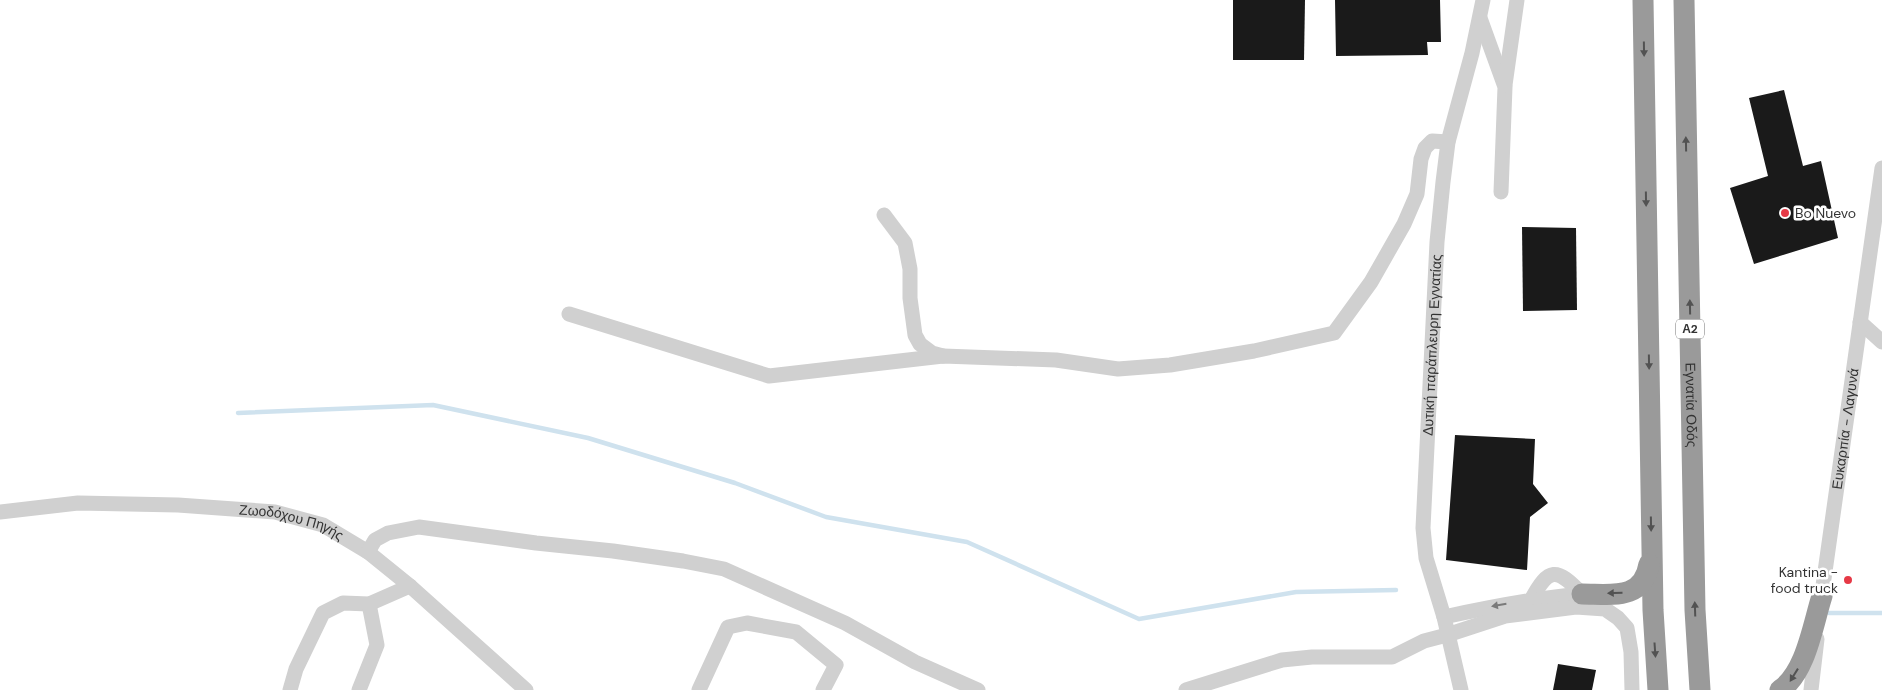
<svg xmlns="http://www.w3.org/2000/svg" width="1882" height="690" viewBox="0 0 1882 690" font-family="'DM Sans',sans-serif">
<rect width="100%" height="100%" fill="#fff"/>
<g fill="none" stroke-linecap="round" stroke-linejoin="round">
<g stroke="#cfe2ee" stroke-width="4.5">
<polyline points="238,413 433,405 588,438 735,483 826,517 967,542 1139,619 1296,592 1396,590"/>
<polyline points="1829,613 1882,613"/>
</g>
</g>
<g fill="#1a1a1a">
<polygon points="1233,0 1305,0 1304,60 1233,60"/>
<polygon points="1335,0 1440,0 1441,42 1427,42 1428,55 1336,56"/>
<polygon points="1784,90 1803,166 1821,161 1838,238 1754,264 1730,188 1768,176 1749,98"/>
<polygon points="1522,227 1576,228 1577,310 1523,311"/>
<polygon points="1455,435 1535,439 1533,484 1548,503 1530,517 1527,570 1446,560"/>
<polygon points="1558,664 1596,670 1592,690 1553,690"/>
</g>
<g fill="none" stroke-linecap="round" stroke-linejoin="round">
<g stroke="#d0d0d0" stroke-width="15">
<polyline points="1480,18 1505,87 1501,192"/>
<polyline points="1505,85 1517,0"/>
<polyline points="884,215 905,243 910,269 910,298 915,335 920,344 932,353 943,356"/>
<polyline points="569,314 769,376 943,356 1056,360 1118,369 1170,365 1254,351 1334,333 1371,282 1404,224 1417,194 1421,159 1425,148 1432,141 1448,142"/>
<polyline points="1860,322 1882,342"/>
<path id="s1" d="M0,512l78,-9 100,2 97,7 48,13 45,27 42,34 116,104"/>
<polyline points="368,552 375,540 388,533 419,527 536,543 613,551 683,561 724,569 845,623 915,662 978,690"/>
<path d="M1531,600c18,-33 25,-33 51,-6"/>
<path id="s2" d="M1820,607l62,-439"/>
<path d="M1444,617c46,-10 91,-19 138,-23"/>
<polyline points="290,690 296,669 323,613 343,603 369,604 410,586"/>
<polyline points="359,690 377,645 369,604"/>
<polyline points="699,690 728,627 747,623 796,632 836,665 823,690"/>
<polyline points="1186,690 1282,660 1312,657 1392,657 1424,641 1447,635 1505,616 1576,607 1605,609 1618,618 1627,628 1631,652 1632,690"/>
<path id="s3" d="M1461,690l-17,-73 -18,-59 -3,-30 14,-286 6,-60 5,-40 24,-89 11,-53"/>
<polyline points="1811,690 1817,639"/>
</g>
<g stroke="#9a9a9a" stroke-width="21">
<polyline points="1643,0 1653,610 1658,690"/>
<path id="s4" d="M1684,0l11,610 5,80"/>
<path d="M1582,594c29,0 61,7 67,-30"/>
<path d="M1780,690c26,-17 33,-66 42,-94"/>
</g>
</g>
<defs><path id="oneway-solid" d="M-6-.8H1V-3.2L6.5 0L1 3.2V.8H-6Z" transform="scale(1.25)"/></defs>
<g fill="#525252">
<use href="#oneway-solid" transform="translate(1644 49) rotate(89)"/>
<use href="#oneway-solid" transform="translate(1686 144) rotate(-91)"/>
<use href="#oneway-solid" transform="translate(1646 199) rotate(89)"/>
<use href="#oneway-solid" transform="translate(1690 307) rotate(-91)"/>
<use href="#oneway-solid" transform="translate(1649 362) rotate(89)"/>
<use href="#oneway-solid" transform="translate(1651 524) rotate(89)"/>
<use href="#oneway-solid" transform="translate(1615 593) rotate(178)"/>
<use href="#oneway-solid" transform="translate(1695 609) rotate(-92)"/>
<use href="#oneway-solid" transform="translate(1655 650) rotate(86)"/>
<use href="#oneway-solid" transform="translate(1794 675) rotate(122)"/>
</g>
<use fill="#7a7a7a" href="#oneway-solid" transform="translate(1499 605) rotate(170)"/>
<g fill="#e63946" stroke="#fff" stroke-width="2">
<circle cx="1785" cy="213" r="5"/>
<circle cx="1848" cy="580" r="5"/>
</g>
<g text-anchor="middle" stroke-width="5" stroke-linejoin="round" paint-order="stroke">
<rect fill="#fff" stroke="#707070" stroke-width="1" x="1676" y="319.5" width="28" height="19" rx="4"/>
<g font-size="12" font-weight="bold" fill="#333">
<text x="1690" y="333">Α2</text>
</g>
<g font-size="14" fill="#333" stroke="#fff" text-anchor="start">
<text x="1795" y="218">Bo Nuevo</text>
<text x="1838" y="577" text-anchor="end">Kantina -<tspan x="1838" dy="16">food truck</tspan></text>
</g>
<g font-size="14" fill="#333" stroke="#fff">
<text dy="5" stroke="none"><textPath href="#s3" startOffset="350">Δυτική παράπλευρη Εγνατίας</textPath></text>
<text dy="5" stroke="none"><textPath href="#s4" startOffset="405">Εγνατία Οδός</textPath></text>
<text dy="5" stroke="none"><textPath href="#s2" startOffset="180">Ευκαρπία - Λαγυνά</textPath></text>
<text dy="5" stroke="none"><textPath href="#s1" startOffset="294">Ζωοδόχου Πηγής</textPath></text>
</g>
</g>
</svg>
